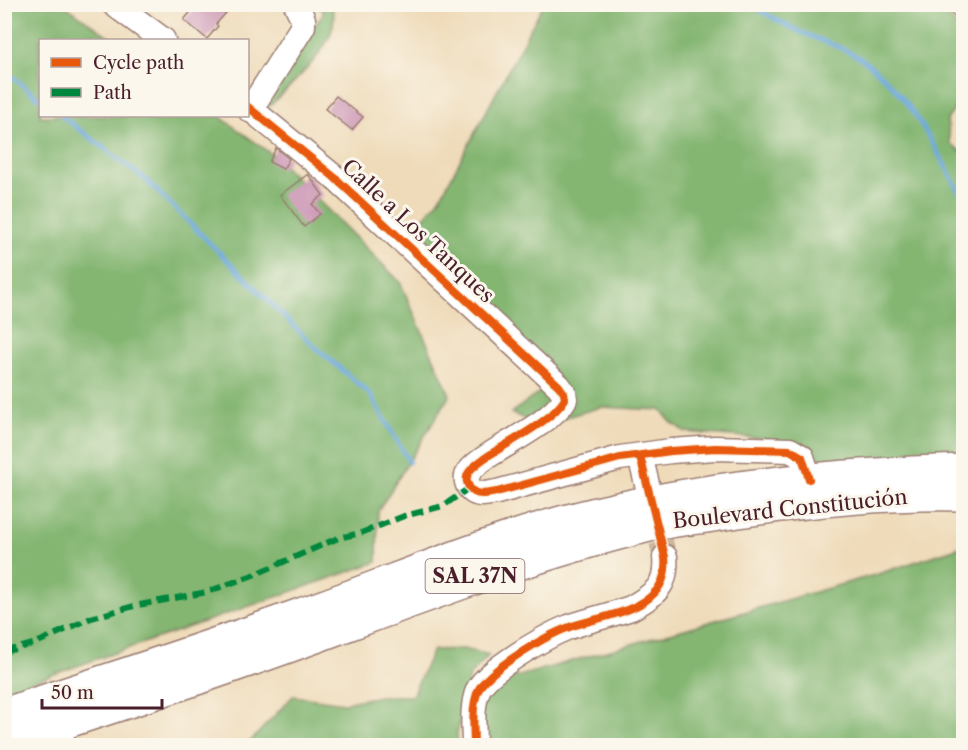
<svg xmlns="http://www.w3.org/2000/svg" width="968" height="750" viewBox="0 0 968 750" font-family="'Libre Caslon Text',serif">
<rect width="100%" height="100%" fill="#fbf7ec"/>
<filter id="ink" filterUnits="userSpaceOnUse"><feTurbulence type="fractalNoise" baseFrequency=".0167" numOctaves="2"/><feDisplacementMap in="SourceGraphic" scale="12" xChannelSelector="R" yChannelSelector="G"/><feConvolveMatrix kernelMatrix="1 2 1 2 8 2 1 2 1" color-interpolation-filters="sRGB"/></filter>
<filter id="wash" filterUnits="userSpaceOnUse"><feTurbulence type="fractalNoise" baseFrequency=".008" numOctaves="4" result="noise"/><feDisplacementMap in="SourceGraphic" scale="24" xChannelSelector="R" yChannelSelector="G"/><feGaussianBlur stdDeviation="1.35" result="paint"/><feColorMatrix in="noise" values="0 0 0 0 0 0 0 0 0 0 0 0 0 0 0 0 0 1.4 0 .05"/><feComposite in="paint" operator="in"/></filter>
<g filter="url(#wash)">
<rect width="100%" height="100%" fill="#efdbba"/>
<g fill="#84b672" stroke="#676a4e" stroke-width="1.5">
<polygon points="4,5 64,5 114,40 40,40 40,116 219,116 274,156 400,282 450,395 378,511 377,562 5,691"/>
<path d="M315,5h16c16,33 -40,79 -61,101l-9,2 63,-96z"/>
<polygon points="543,5 939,5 963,35 963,96 947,120 950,143 964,154 963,460 795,462 780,440 685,432 671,422 661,410 601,407 539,425 511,413 559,378 416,244 425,228 420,222 439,200"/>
<polygon points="963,546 963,745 480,745 480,700 508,674 516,677 878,574"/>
<polygon points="464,649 489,655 470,675 457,734 458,745 246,746 293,696 344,703 380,696 412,696 433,650"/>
</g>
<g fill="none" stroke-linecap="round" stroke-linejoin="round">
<g stroke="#6ba7dc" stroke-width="4.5">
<path d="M749,4c17,10 34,20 52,28 22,10 47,16 66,31 45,33 70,90 97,137"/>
<polyline points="4,73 14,78 40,99"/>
<polyline points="62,116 147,181 313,345 370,394 409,462"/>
</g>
</g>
<g id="blocks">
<g fill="#ce9ab7">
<polygon points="197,4 234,4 216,24 218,26 207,39 184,20"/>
<polygon points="336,96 363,117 352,130 325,109"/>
<polygon points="276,148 289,159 283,169 269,162"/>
<polygon points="308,174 323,195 312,204 320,214 304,227 280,195"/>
</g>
</g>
</g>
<g filter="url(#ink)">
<use href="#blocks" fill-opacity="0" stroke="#9c7d72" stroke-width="1.5"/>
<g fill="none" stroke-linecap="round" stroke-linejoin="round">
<polyline stroke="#ceb59d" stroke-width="24" stroke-dasharray="24 12" stroke-linecap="butt" points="652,507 665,557"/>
<defs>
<g id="minor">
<polyline points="114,4 163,40"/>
<polyline points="961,4 964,8"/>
<path d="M248,107l86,70 225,209 5,7 1,6c-12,21 -54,42 -74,55 -8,5 -17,11 -22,18 -5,7 -1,16 5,20 7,4 16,1 23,0l123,-34 51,-7 44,-3 75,2 12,7 7,22"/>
<polyline points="250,110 303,26 303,19 296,4"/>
<polyline points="640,456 647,484"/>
<polyline points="53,725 65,746"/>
<path d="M474,746c0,-18 -3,-39 4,-56 9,-20 70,-55 91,-63 20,-7 42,-12 62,-19 23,-13 37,-22 34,-51"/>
</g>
<g id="highway">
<path d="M4,715c98,-33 197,-64 294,-99 100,-35 196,-78 298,-102 121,-29 244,-39 368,-43"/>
<path d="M4,741c106,-33 210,-68 314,-106 108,-40 215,-81 327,-109 24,-6 50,-8 74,-12 80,-13 163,-22 245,-20"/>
</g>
</defs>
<use href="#minor" stroke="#9c7d72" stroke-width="27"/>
<use href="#highway" stroke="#9c7d72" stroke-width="36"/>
<use href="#minor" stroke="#fff" stroke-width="24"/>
<use href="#highway" stroke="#fff" stroke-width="33"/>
<polyline stroke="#00873e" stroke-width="6" stroke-dasharray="12 6" stroke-linecap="butt" points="4,652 36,643 91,618 134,606 207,592 256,574 338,538 361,533 404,516 443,506 469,488"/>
<defs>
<g id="cycleway">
<path d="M248,107l86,70 225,209 5,7 1,6c-12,21 -54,42 -74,55 -8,5 -17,11 -22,18 -5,7 -1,16 5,20 7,4 16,1 23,0l123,-34 51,-7 44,-3 75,2 12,7 7,22"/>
<path d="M474,746c0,-18 -3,-38 4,-55 9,-21 68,-55 89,-63 37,-14 104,-16 98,-71l-25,-101"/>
</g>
</defs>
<use href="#cycleway" stroke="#fbf7ec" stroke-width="11"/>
<use href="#cycleway" stroke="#e8590c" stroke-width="8"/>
</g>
</g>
<g text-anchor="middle" stroke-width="6" stroke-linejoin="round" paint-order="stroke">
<rect fill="#fbf7ec" stroke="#7f6065" stroke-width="1.5" x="425.5" y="559" width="99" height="34" rx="4.5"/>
<g font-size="20" font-weight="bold" fill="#4a1f2b">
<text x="475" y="583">SAL 37N</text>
</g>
<g font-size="21" fill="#4a1f2b" stroke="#fbf7ec">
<text transform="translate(418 231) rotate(43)" y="7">Calle a Los Tanques</text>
<text transform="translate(790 509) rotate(-6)" y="7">Boulevard Constitución</text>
</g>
</g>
<rect width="968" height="750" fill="none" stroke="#fbf7ec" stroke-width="24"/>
<rect x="39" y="39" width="210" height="78" fill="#fbf7ec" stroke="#b4a19f" stroke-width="1.5"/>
<rect x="51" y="58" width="30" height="9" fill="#e8590c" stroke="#b4a19f" stroke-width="1.5"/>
<text x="93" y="69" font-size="18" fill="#4a1f2b">Cycle path</text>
<rect x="51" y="88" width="30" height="9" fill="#00873e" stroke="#b4a19f" stroke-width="1.5"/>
<text x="93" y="99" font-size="18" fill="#4a1f2b">Path</text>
<path d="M42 699v9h120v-9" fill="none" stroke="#4a1f2b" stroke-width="3"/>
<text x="51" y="699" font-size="18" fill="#4a1f2b" stroke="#fbf7ec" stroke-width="4.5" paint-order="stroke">50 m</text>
</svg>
